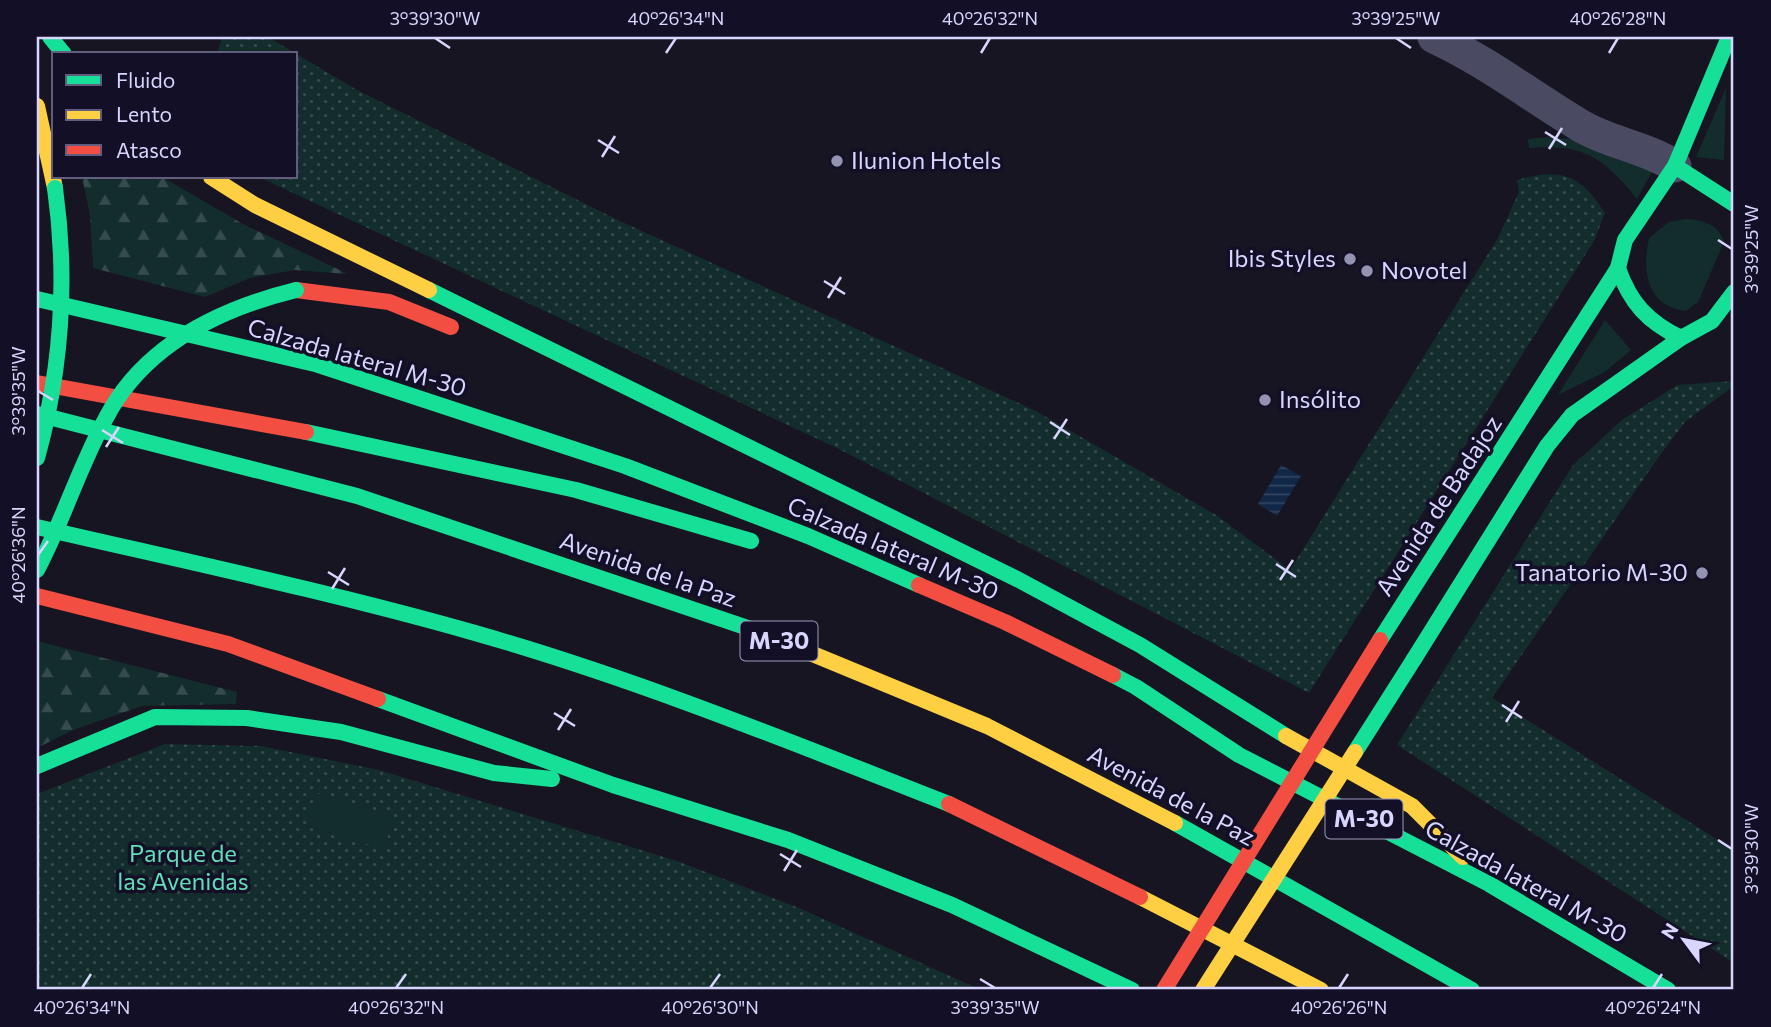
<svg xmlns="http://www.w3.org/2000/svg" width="1771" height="1027" viewBox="0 0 1771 1027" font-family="Commissioner,sans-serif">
<defs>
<pattern id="grass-dots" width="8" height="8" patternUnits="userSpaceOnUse" patternTransform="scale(1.75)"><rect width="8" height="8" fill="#132d2c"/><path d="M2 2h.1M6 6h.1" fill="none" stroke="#354b4c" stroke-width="1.8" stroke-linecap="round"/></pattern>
<pattern id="forest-firs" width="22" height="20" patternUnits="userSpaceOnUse" patternTransform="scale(1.75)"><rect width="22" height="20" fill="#132d2c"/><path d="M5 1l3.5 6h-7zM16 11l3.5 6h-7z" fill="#354b4c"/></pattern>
<pattern id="water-rules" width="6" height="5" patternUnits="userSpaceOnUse" patternTransform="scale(1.75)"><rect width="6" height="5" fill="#102747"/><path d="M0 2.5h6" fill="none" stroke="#324563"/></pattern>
</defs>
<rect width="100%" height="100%" fill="#161521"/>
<g fill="url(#grass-dots)">
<path d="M222,37h46l87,52 265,132 416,190 180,104 74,55 208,-332 21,-46 -2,-12c44,-13 64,-5 88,33l-11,28 -285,452 -470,-244 -580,-272h37v-123h-79z"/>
<polygon points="1734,381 1734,386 1685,422 1660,455 1492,698 1734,850 1734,963 1397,745 1573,465 1622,420 1677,385"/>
<polygon points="165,744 261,746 379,770 677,861 799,908 981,990 47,990 37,984 37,794"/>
</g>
<g fill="url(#forest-firs)">
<polygon points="82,177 162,177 243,224 348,274 295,270 250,278 205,297 93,268 90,215"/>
<polygon points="37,641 237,692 236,704 142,706 73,730 37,748"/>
</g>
<g fill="#132d2c">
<polygon points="1726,88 1724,160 1696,157"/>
<path d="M1548,137l24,2 81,31 -16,29c-34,-42 -53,-55 -108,-51l-1,-9z"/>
<path d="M1685,219c19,1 33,5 39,23l-26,60 -12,9c-40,-5 -44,-40 -37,-73l20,-16z"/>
<polygon points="1605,320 1631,350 1605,372 1558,395"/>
<polygon points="316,793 394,816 384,849 306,826"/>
</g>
<polygon fill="url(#water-rules)" points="1281,465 1301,476 1277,516 1258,504"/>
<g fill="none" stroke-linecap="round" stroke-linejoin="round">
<path stroke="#4a4b62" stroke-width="33" d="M1434,37c52,24 97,59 147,89 29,17 64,21 94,40"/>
<g stroke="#16e098" stroke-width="16">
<polyline points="50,37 64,54"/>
<polyline points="1675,166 1734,204"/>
<path d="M1618,268c12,35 30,54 63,70"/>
<polyline points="429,290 1019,580 1140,645 1286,736"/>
<polyline points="37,299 315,364 625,466 808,536 919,585"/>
<polyline points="37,414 357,496 751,629 803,650"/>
<polyline points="306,432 576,490 751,541"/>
<path d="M37,527c147,34 294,65 438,106 162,46 318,110 474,171"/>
<polyline points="1380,640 1618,268 1625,240 1675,166 1729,37"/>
<polyline points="1414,659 1547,446 1572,415 1681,338 1712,321 1734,292"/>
<polyline points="1113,675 1136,687 1239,755 1489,884 1668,990"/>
<polyline points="378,699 613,785 788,840 952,905 1132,990"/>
<polyline points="37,766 155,717 247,718 341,732 494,773 552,779"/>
<polyline points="1175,823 1472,990"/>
</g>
<g stroke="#ffcf43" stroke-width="16">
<polyline points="37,106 55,188"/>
<polyline points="211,177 255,205 429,290"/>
<polyline points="803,650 987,726 1175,823"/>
<polyline points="1286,736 1412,806 1463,857"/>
<polyline points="1140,897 1321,990"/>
</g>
<g stroke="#f24e42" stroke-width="16">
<polyline points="296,290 389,302 451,327"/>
<polyline points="37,383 306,432"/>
<polyline points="919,585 1005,622 1113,675"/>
<polyline points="37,596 228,644 378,699"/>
<polyline points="949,804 1140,897"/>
</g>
<g stroke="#16e098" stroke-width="16">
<path d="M37,458c25,-90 31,-177 18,-270"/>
<path d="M37,570c26,-49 42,-103 69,-152 38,-73 113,-109 190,-128"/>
<polyline points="1355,752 1414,659"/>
</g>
<polyline stroke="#ffcf43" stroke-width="16" points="1203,990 1355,752"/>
<polyline stroke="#f24e42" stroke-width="16" points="1164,990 1380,640"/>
</g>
<path fill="none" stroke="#d8d5ff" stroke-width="2.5" d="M435,38l15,10M1396,38l15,10M666,53l10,-15M981,53l9,-15M1609,53l9,-15M1545,132l21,13M598,140l21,13M1549,149l13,-21M602,157l13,-21M1718,240l14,9M824,281l21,13M828,298l13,-21M38,391l15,9M1050,422l20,13M102,430l21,13M1054,439l13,-20M106,447l13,-20M38,555l10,-14M1276,564l20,13M328,572l21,13M1280,580l13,-20M332,589l13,-21M1502,705l20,13M554,713l21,13M1506,722l13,-21M558,730l13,-21M1718,840l14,9M780,854l21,13M784,871l13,-21M980,979l15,9M82,988l9,-14M396,988l10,-14M710,988l10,-14M1339,988l9,-14M1653,988l9,-14"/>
<g fill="#9492b1" stroke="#120f27" stroke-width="2.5">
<circle cx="837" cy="161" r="7"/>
<circle cx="1350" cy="259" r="7"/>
<circle cx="1367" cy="271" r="7"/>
<circle cx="1265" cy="400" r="7"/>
<circle cx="1702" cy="573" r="7"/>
</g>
<g text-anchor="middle" stroke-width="7" stroke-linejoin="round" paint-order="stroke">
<g fill="#120f27" stroke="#9d9abe" stroke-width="2">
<rect x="740.5" y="621.5" width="77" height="39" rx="5"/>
<rect x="1325.5" y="799.5" width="77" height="39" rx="5"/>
</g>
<g font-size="23" font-weight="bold" fill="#d8d5ff">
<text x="779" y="649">M-30</text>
<text x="1364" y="827">M-30</text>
</g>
<g font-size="24" fill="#d8d5ff" stroke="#120f27" text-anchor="start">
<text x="851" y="169">Ilunion Hotels</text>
<text x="1336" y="267" text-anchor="end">Ibis Styles</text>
<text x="1381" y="279">Novotel</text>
<text x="1279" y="408">Insólito</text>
<text x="1688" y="581" text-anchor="end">Tanatorio M-30</text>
</g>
<g font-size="24" fill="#d8d5ff" stroke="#120f27">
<text transform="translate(357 358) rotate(16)" y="8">Calzada lateral M-30</text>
<text transform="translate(1439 506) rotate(-57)" y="8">Avenida de Badajoz</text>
<text transform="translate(893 549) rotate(23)" y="8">Calzada lateral M-30</text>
<text transform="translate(648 570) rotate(19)" y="8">Avenida de la Paz</text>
<text transform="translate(1171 796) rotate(28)" y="8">Avenida de la Paz</text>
<text transform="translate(1526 882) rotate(29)" y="8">Calzada lateral M-30</text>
</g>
<g font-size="24" fill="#61dfb8" stroke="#120f27">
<text x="183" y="862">Parque de<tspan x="183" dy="28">las Avenidas</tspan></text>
</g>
</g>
<rect width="1771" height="1027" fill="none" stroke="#120f27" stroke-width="77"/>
<rect x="52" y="52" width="245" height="126" fill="#120f27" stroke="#615e7d" stroke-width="2"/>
<rect x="66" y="75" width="35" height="10" fill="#16e098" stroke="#615e7d" stroke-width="2"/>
<text x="116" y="88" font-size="21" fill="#d8d5ff">Fluido</text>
<rect x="66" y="110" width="35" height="10" fill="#ffcf43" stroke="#615e7d" stroke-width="2"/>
<text x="116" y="122" font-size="21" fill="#d8d5ff">Lento</text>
<rect x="66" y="145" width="35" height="10" fill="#f24e42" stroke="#615e7d" stroke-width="2"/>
<text x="116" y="158" font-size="21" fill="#d8d5ff">Atasco</text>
<g transform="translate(1684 940) rotate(302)" stroke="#120f27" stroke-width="5" paint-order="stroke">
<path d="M0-5L12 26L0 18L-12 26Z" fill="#d8d5ff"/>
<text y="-10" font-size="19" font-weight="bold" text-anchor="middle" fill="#d8d5ff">N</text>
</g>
<rect x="38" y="38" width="1694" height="950" fill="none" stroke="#d8d5ff" stroke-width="2.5"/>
<g font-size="18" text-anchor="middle" fill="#d8d5ff">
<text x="435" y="25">3°39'30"W</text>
<text x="676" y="25">40°26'34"N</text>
<text x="990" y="25">40°26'32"N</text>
<text x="1396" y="25">3°39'25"W</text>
<text x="1618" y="25">40°26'28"N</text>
<text transform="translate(1752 249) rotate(-90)" y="6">3°39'25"W</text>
<text transform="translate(19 391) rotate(-90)" y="6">3°39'35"W</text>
<text transform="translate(19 555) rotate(-90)" y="6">40°26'36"N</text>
<text transform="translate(1752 849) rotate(-90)" y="6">3°39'30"W</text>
<text x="82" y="1014">40°26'34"N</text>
<text x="396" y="1014">40°26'32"N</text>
<text x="710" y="1014">40°26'30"N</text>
<text x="995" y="1014">3°39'35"W</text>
<text x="1339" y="1014">40°26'26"N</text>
<text x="1653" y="1014">40°26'24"N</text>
</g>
</svg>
